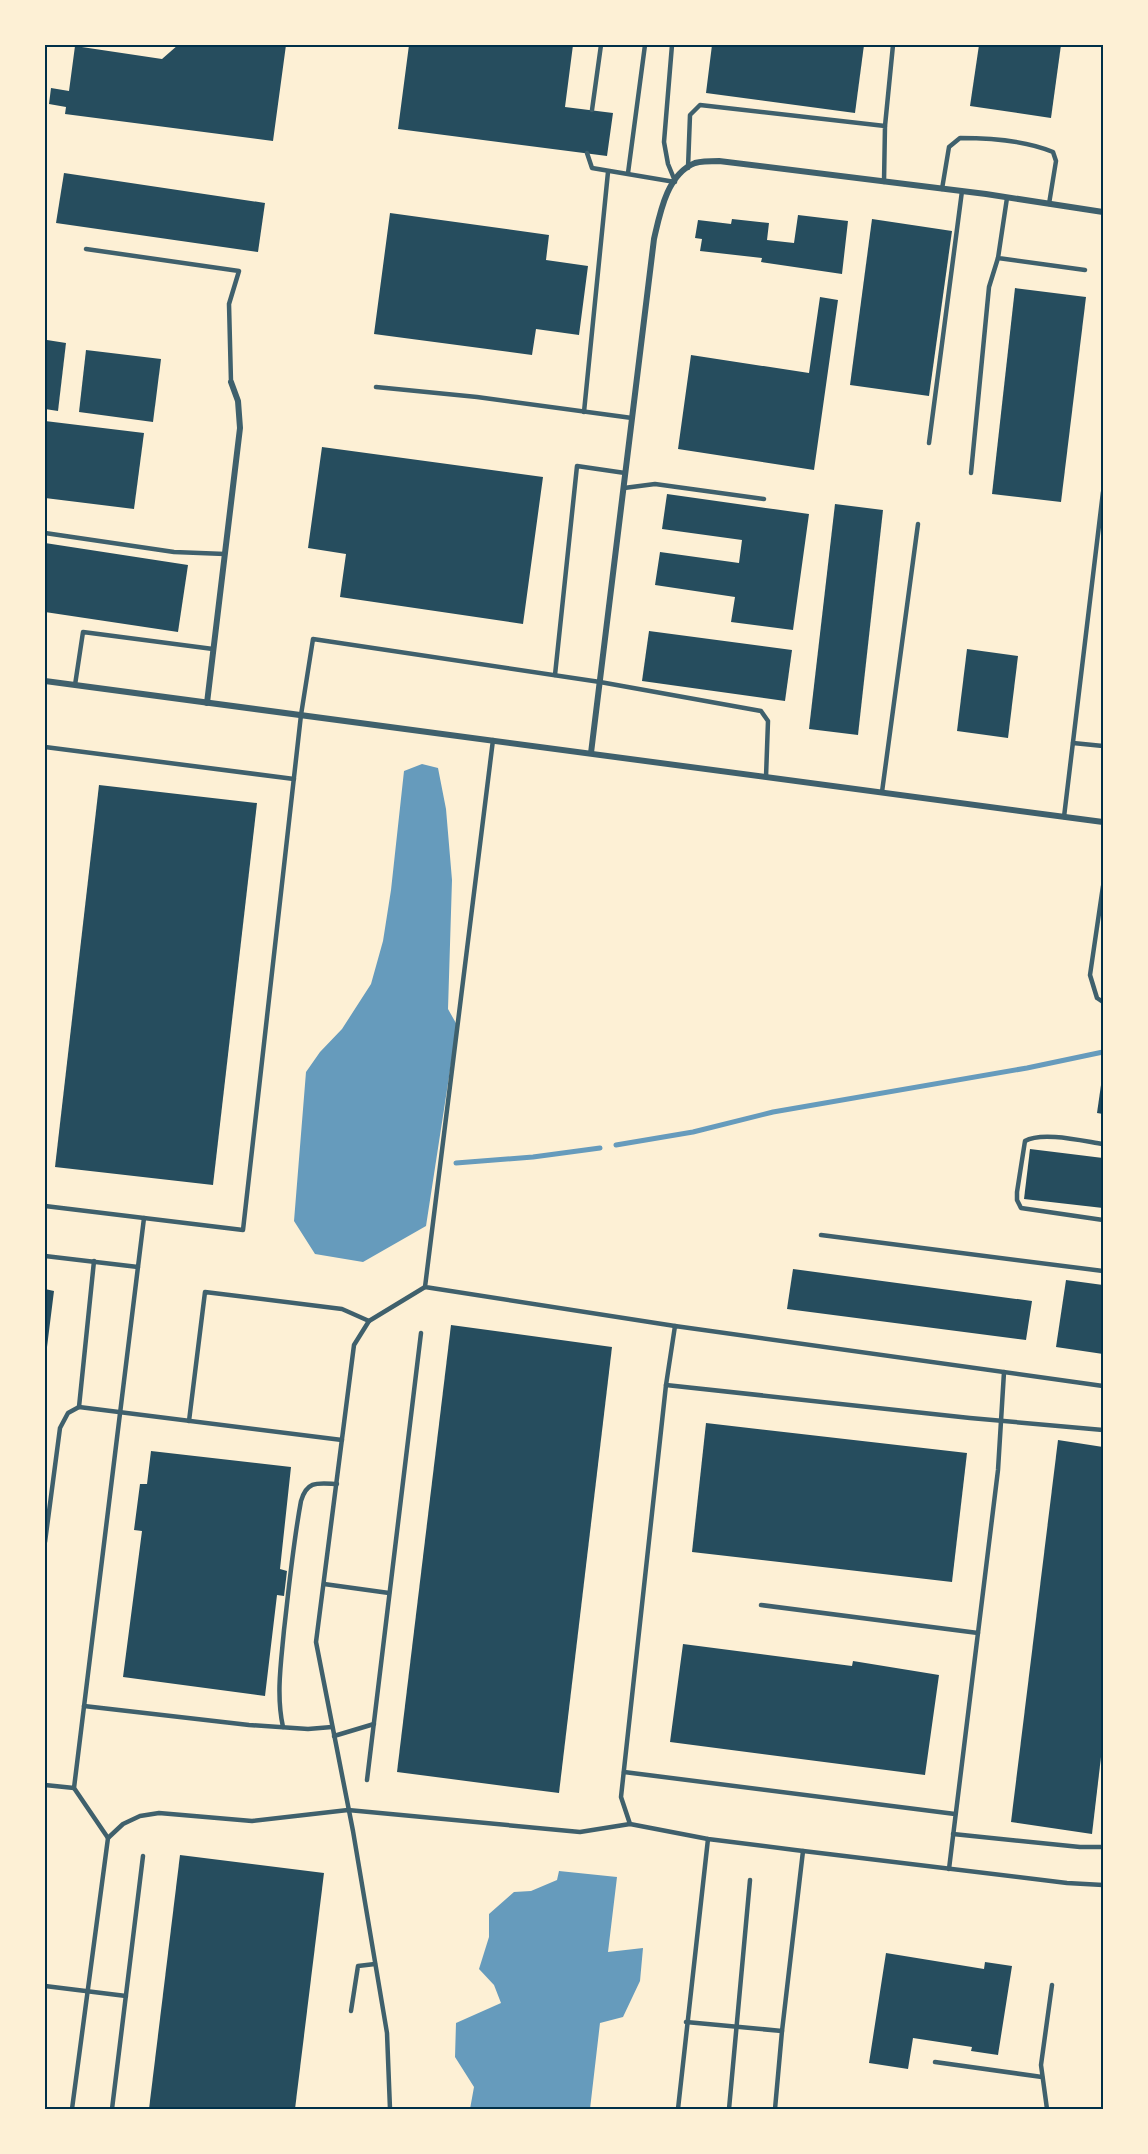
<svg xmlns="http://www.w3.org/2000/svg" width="1148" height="2154" font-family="'Crimson Pro',serif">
	<rect width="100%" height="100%" fill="#fdf0d5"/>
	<g fill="#669bbc">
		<path d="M 422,764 L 438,768 L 446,809 L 452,880 L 448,1009 L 457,1025 L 426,1226 L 363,1262 L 315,1254 L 294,1221 L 306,1072 L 320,1052 L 342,1029 L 371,984 L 383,941 L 391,890 L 404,771 Z"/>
		<path d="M 559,1871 L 617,1877 L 608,1952 L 643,1948 L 640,1981 L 623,2017 L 600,2023 L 590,2109 L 470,2109 L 474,2087 L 455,2057 L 456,2023 L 501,2003 L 494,1985 L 479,1969 L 489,1937 L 489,1914 L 514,1892 L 531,1891 L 557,1880 Z"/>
	</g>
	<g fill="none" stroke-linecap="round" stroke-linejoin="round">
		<g stroke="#669bbc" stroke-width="5">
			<path d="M 616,1145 L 693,1132 L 773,1112 L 1027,1068 L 1103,1052"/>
			<path d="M 456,1163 L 533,1157 L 600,1148"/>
		</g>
	</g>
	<g fill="#264d5e">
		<path d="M 178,45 L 286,45 L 273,141 L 65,114 L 66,107 L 49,104 L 51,88 L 69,91 L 75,46 L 162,59 Z"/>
		<path d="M 409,45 L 573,45 L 565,107 L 613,113 L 607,156 L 398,129 Z"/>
		<path d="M 712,45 L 864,45 L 855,113 L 706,93 Z"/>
		<path d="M 979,45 L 1061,45 L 1051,118 L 970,106 Z"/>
		<path d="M 64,173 L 265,203 L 258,252 L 56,223 Z"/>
		<path d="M 390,213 L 549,235 L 546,260 L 588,266 L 579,335 L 536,329 L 532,355 L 374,334 Z"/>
		<path d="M 798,215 L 848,221 L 842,274 L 761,262 L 762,258 L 700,251 L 702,239 L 695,238 L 698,220 L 731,224 L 732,219 L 769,223 L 767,240 L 794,243 Z"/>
		<path d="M 872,219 L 952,231 L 929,396 L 850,385 Z"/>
		<path d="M 1015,288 L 1086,297 L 1061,502 L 992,494 Z"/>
		<path d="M 820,297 L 838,300 L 814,470 L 678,449 L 691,355 L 809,373 Z"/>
		<path d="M 47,340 L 66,343 L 58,411 L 45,409 Z"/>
		<path d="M 86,350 L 161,359 L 153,422 L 79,412 Z"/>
		<path d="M 45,421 L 144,433 L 134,509 L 45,498 Z"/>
		<path d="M 322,447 L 543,477 L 523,624 L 340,597 L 346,554 L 308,548 Z"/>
		<path d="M 667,494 L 809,514 L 793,630 L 731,622 L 735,597 L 655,585 L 660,552 L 739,563 L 742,540 L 662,529 Z"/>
		<path d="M 835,504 L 883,510 L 858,735 L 809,729 Z"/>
		<path d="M 45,543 L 188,565 L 178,632 L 45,612 Z"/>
		<path d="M 649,631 L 792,650 L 785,701 L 642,681 Z"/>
		<path d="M 967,649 L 1018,656 L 1008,738 L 957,731 Z"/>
		<path d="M 99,785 L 257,803 L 213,1185 L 55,1167 Z"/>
		<path d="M 1102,1078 L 1103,1078 L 1103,1114 L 1097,1113 Z"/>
		<path d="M 1030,1149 L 1103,1158 L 1103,1208 L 1024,1199 Z"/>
		<path d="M 793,1269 L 1032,1301 L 1026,1340 L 787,1309 Z"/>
		<path d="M 1066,1280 L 1103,1285 L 1103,1354 L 1056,1347 Z"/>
		<path d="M 45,1289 L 54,1291 L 46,1355 L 45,1355 Z"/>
		<path d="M 451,1325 L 612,1347 L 559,1793 L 397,1772 Z"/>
		<path d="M 706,1423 L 967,1453 L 952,1582 L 692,1552 Z"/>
		<path d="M 1058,1440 L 1103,1447 L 1103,1740 L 1092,1834 L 1011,1822 Z"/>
		<path d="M 151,1451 L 291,1467 L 280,1569 L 287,1571 L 284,1596 L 277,1595 L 265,1696 L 123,1677 L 142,1531 L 134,1530 L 140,1484 L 147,1484 Z"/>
		<path d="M 683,1644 L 852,1666 L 853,1661 L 939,1675 L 925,1775 L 670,1742 Z"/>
		<path d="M 180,1855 L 324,1873 L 295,2109 L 149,2109 Z"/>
		<path d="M 886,1953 L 984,1969 L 985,1962 L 1012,1966 L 998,2055 L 971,2051 L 972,2047 L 913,2038 L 908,2069 L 869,2063 Z"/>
	</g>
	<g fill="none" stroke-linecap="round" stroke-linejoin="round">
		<g stroke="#3f606c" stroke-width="4.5">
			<path d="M 672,45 L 664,142 L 668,164 L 675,181"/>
			<path d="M 592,110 L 601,45"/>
			<path d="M 885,126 L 893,45"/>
			<path d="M 587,153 L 592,168 L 675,182"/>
			<path d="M 688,168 L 690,115 L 700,105 L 885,126 L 884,182"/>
			<path d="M 628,173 L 645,45"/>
			<path d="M 942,189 L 949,147 L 960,138 C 990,138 1025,140 1053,152 L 1056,161 L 1049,204"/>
			<path d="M 1007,198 L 998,258 L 1085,270"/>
			<path d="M 86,249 L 239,271 L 229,304 L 231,382"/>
			<path d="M 376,387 L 477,397 L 632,418"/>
			<path d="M 584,412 L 608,172"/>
			<path d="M 929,443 L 962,191"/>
			<path d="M 971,473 L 989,287 L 998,258"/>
			<path d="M 624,488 L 655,484 L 764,499"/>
			<path d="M 45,533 L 174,552 L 225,554"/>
			<path d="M 555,675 L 577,466 L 625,473"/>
			<path d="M 75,685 L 83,632 L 213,649"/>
			<path d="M 493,740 L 425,1287 L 675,1326"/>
			<path d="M 1073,743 L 1103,746"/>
			<path d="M 45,747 L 294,779"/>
			<path d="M 882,792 L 918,524"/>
			<path d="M 1064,817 L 1103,492"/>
			<path d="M 1103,886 L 1090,975 L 1097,998 L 1103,1002"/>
			<path d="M 1103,1144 C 1083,1141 1042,1131 1025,1141 L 1017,1192 L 1017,1200 L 1021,1208 L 1103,1220"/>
			<path d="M 45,1206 L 243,1230 L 301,715 L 313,639 L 600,682 L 761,711 L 768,721 L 766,777"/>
			<path d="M 821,1235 L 1103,1271"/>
			<path d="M 45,1256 L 138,1267"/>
			<path d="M 666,1385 L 970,1418 L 1103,1430"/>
			<path d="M 1103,1386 L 675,1326 L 666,1385 L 621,1797 L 630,1824 L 708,1839 L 795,1850 L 1067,1883 L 1103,1885"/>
			<path d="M 79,1407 L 94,1261"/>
			<path d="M 189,1421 L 205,1292 L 342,1309 L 369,1321"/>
			<path d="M 45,1542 L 60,1428 L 68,1413 L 79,1407 L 342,1440"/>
			<path d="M 324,1584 L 389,1593"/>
			<path d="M 761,1605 L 978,1633"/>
			<path d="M 84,1706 L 249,1725 L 308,1729 L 332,1727"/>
			<path d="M 283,1727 C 276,1695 281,1663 284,1630 C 289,1587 293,1544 301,1501 C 307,1480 318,1483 337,1484"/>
			<path d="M 334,1736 L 374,1724"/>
			<path d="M 624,1772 L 955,1814"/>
			<path d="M 367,1780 L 421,1333"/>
			<path d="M 45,1785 L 74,1788"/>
			<path d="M 953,1834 L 1080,1847 L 1103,1847"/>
			<path d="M 108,1838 L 74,1788 L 144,1218"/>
			<path d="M 949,1869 L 998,1470 L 1004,1372"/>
			<path d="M 45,1986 L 126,1996"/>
			<path d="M 351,2011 L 358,1966 L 375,1964"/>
			<path d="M 686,2022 L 782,2031"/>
			<path d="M 935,2062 L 1042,2077"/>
			<path d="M 72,2109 L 108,1838 L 123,1824 L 140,1816 L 159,1813 L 252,1821 L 348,1810 L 580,1832 L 630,1824"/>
			<path d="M 112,2109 L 143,1856"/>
			<path d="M 390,2109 L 387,2033 L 353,1831 L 316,1642 L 354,1345 L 369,1321 L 425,1287"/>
			<path d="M 678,2109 L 708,1839"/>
			<path d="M 729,2109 L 750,1880"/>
			<path d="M 775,2109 L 782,2031 L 803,1851"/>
			<path d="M 1047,2109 L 1041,2065 L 1052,1985"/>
		</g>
		<g stroke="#3f606c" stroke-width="6">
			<path d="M 45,681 L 1103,822"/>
			<path d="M 207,703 L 240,428 L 238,401 L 231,382"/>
			<path d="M 591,753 L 654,239 C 660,213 667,174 695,163 C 702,161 712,161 719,161 L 986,194 L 1103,212"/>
		</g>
	</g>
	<rect width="1148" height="2154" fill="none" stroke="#fdf0d5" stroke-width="93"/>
	<rect x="46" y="46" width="1056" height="2062" fill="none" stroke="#003049" stroke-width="2"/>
</svg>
